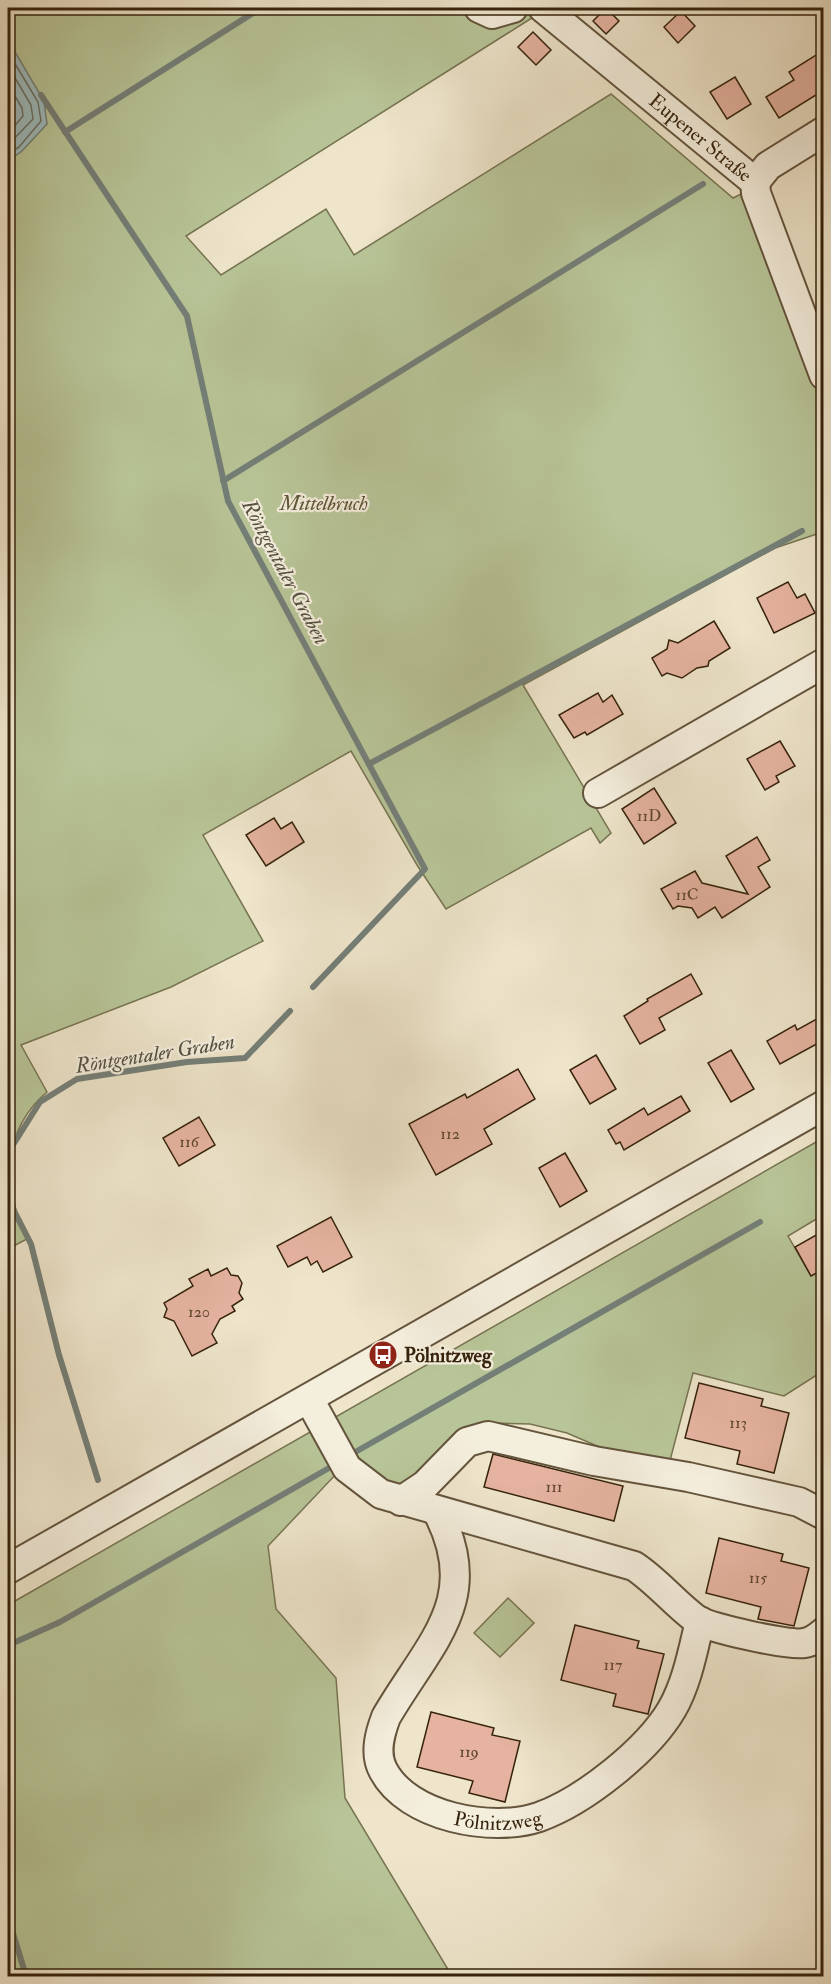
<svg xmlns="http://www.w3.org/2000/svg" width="831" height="1984" font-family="'IM FELL Double Pica',serif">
	<rect width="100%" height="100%" fill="#eee5cb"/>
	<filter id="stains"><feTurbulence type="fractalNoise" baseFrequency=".00333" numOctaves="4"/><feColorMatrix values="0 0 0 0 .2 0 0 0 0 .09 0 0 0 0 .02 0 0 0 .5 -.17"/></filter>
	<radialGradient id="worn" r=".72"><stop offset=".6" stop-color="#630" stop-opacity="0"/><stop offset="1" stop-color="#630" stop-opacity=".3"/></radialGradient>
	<g fill="#b8c598" stroke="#777452" stroke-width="1.5">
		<path d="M 8,8 L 527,8 L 535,16 L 186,236 L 221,275 L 326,209 L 354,255 L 611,94 L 733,198 L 743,193 L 823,387 L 823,532 L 775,548 L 523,685 L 611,833 L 600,843 L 591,828 L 446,909 L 417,865 L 351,751 L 203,835 L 263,941 L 171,987 L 21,1045 L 47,1092 C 1,1131 3,1188 27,1239 L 8,1249 Z"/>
		<path d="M 823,1138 L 823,1215 L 788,1236 L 811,1276 L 823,1269 L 823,1371 L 784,1396 L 693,1373 L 668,1468 L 625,1458 L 567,1433 L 530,1424 L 493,1423 L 417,1483 L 392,1485 L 356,1459 L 332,1419 Z"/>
		<path d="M 317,1428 L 340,1470 L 268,1546 L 276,1609 L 336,1678 L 345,1798 L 452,1976 L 8,1976 L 8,1605 Z"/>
		<path d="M 508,1598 L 534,1623 L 500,1657 L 474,1633 Z"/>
	</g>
	<path fill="#9dbdc0" stroke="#747f78" stroke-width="1.5" d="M 8,40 L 44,101 L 47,124 L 22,151 L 8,161 Z"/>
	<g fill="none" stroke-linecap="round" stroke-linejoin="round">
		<g stroke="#6a7066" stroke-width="1.5">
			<path d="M 8,52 L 38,102 L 41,121 L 19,147 L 8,154"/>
			<path d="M 8,66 L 31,105 L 33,119 L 8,145"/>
			<path d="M 8,84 L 22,108 L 23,116 L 8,134"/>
		</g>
		<g stroke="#747f78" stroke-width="6">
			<path d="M 41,95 L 187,316 L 228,501 L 425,869 L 313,987"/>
			<path d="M 65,132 L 261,8"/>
			<path d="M 223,481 L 703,184"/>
			<path d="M 369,764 L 802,531"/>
			<path d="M 8,1196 L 11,1148 L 40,1102 L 77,1079 L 187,1062 L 245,1058 L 290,1011"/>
			<path d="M 8,1199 L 31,1244 L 59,1355 L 98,1480"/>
			<path d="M 350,1455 L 760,1222"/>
			<path d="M 11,1644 L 60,1622 L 336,1464"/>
			<path d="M 8,1917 L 26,1976"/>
		</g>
	</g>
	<g fill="#e5b3a0" stroke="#36230c" stroke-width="1.5">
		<path d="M 606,8 L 619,21 L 606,34 L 593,21 Z"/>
		<path d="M 681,11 L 695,26 L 678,43 L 664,27 Z"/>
		<path d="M 533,32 L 551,50 L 536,65 L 518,47 Z"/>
		<path d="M 824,50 L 824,90 L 779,118 L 766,97 L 794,80 L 789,72 Z"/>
		<path d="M 735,77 L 751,104 L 727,119 L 710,92 Z"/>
		<path d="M 788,582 L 797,598 L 805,594 L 815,613 L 774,633 L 757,598 Z"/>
		<path d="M 714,621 L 730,648 L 709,661 L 708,666 L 697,668 L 682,678 L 667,673 L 662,676 L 652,658 L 667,649 L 669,640 L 678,643 Z"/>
		<path d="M 598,693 L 603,702 L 612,695 L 623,714 L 587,735 L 585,732 L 574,738 L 559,715 Z"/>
		<path d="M 780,741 L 795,766 L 776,776 L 779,782 L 765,790 L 747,759 Z"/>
		<path d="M 654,788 L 676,823 L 644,844 L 622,809 Z"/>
		<path d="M 274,818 L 281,829 L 292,822 L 304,842 L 266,866 L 246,835 Z"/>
		<path d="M 757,837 L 770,860 L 758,867 L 770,887 L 722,918 L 715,907 L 698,918 L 692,908 L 678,906 L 673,909 L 661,889 L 695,871 L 702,883 L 748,894 L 726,856 Z"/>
		<path d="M 691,974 L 702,994 L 659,1018 L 665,1030 L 640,1044 L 624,1016 L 648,1001 L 647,999 Z"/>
		<path d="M 824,1015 L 824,1040 L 780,1064 L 767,1041 L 795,1025 L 797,1030 Z"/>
		<path d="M 731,1050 L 754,1089 L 731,1102 L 708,1063 Z"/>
		<path d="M 596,1055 L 616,1089 L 590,1104 L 570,1070 Z"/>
		<path d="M 518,1069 L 535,1099 L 484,1129 L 492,1144 L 436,1175 L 409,1124 L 465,1094 L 467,1098 Z"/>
		<path d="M 681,1096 L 690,1111 L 624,1150 L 620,1142 L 616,1144 L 608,1130 L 644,1108 L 648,1115 Z"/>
		<path d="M 199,1117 L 215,1145 L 179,1166 L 163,1138 Z"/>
		<path d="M 565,1153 L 587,1191 L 560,1207 L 539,1168 Z"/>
		<path d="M 331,1217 L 352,1257 L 323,1272 L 317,1261 L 311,1265 L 307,1257 L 288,1267 L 277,1246 Z"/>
		<path d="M 818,1234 L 824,1245 L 824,1269 L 811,1276 L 795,1247 Z"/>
		<path d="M 227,1268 L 231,1275 L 238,1276 L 242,1283 L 239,1293 L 243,1299 L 232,1306 L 235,1311 L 220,1319 L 212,1334 L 217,1343 L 192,1356 L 174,1321 L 164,1317 L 167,1309 L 164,1303 L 193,1286 L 189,1279 L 208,1269 L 211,1276 Z"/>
		<path d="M 699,1383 L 763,1399 L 761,1406 L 789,1413 L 774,1473 L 737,1464 L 740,1451 L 685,1438 Z"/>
		<path d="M 493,1454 L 623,1486 L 614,1521 L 484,1487 Z"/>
		<path d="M 719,1538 L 783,1554 L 781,1561 L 809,1568 L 794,1626 L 758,1619 L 761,1607 L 706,1593 Z"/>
		<path d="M 575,1625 L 639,1641 L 637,1648 L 664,1654 L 648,1714 L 613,1706 L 616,1694 L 561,1680 Z"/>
		<path d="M 431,1712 L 494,1728 L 492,1735 L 520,1741 L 505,1802 L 469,1793 L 473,1781 L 417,1767 Z"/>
	</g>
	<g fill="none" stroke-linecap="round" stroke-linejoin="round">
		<g stroke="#64543c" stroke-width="32">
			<g id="minor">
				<path d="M 479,8 L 492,14 L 513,8"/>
				<path id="s1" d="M 543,8 L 755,182 L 756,193 L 824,375"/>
				<path d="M 755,182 L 768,166 L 824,131"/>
				<path d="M 598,793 L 824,663"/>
				<path d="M 309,1399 L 347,1468 L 381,1494 L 634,1566 C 657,1581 674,1603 697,1620 C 710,1628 789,1646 804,1643 C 812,1642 818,1637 824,1632"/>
				<path d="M 401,1501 L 425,1485 L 467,1442 L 488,1436 L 594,1461 L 688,1477 L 799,1502 L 824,1515"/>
				<path id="s2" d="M 437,1511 C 484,1599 429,1643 386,1717 C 380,1733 374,1753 383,1770 C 407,1817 492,1833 539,1817 C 584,1801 648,1750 672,1709 C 687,1683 693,1650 700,1621"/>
				<path d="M 8,1569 L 824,1105"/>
			</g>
		</g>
		<use href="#minor" stroke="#f4eedd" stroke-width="28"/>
	</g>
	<defs>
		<g id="bus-disc" transform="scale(1.5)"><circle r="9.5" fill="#8f2418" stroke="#f4eedd"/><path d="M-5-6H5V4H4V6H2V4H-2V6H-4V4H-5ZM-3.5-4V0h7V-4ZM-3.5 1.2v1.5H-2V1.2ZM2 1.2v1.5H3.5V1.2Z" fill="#fff"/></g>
	</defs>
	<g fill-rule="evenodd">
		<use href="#bus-disc" x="383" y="1355"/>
	</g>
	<g text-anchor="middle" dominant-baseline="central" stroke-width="4.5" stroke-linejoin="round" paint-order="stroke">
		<g font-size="16" fill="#624731">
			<text x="649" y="816">11D</text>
			<text x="687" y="895">11C</text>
			<text x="450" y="1134">112</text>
			<text x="189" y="1142">116</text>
			<text x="199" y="1312">120</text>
			<text x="738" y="1423">113</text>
			<text x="554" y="1487">111</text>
			<text x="758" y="1578">115</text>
			<text x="613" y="1665">117</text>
			<text x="469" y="1752">119</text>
		</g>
		<g font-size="20" fill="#36230c" stroke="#f4eedd">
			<text stroke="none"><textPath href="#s1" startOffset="204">Eupener Straße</textPath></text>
			<text stroke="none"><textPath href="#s2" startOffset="414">Pölnitzweg</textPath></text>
		</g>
		<g font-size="20" font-style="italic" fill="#5d5436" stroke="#f4eedd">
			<text x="324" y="503">Mittelbruch</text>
		</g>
		<g font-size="20" font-weight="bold" fill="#36230c" stroke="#f4eedd" text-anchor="start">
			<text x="404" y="1355">Pölnitzweg</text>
		</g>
		<g font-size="21" font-style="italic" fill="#555142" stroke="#f4eedd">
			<text transform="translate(285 572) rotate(62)">Röntgentaler Graben</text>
			<text transform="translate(155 1054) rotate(-9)">Röntgentaler Graben</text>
		</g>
	</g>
	<rect width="831" height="1984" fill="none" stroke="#eee5cb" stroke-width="30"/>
	<rect x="9" y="9" width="813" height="1966" fill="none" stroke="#36230c" stroke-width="3"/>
	<rect x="15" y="15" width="801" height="1954" fill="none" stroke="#36230c" stroke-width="1.5"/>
	<rect width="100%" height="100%" filter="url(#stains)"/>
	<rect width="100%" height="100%" fill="url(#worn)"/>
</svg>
